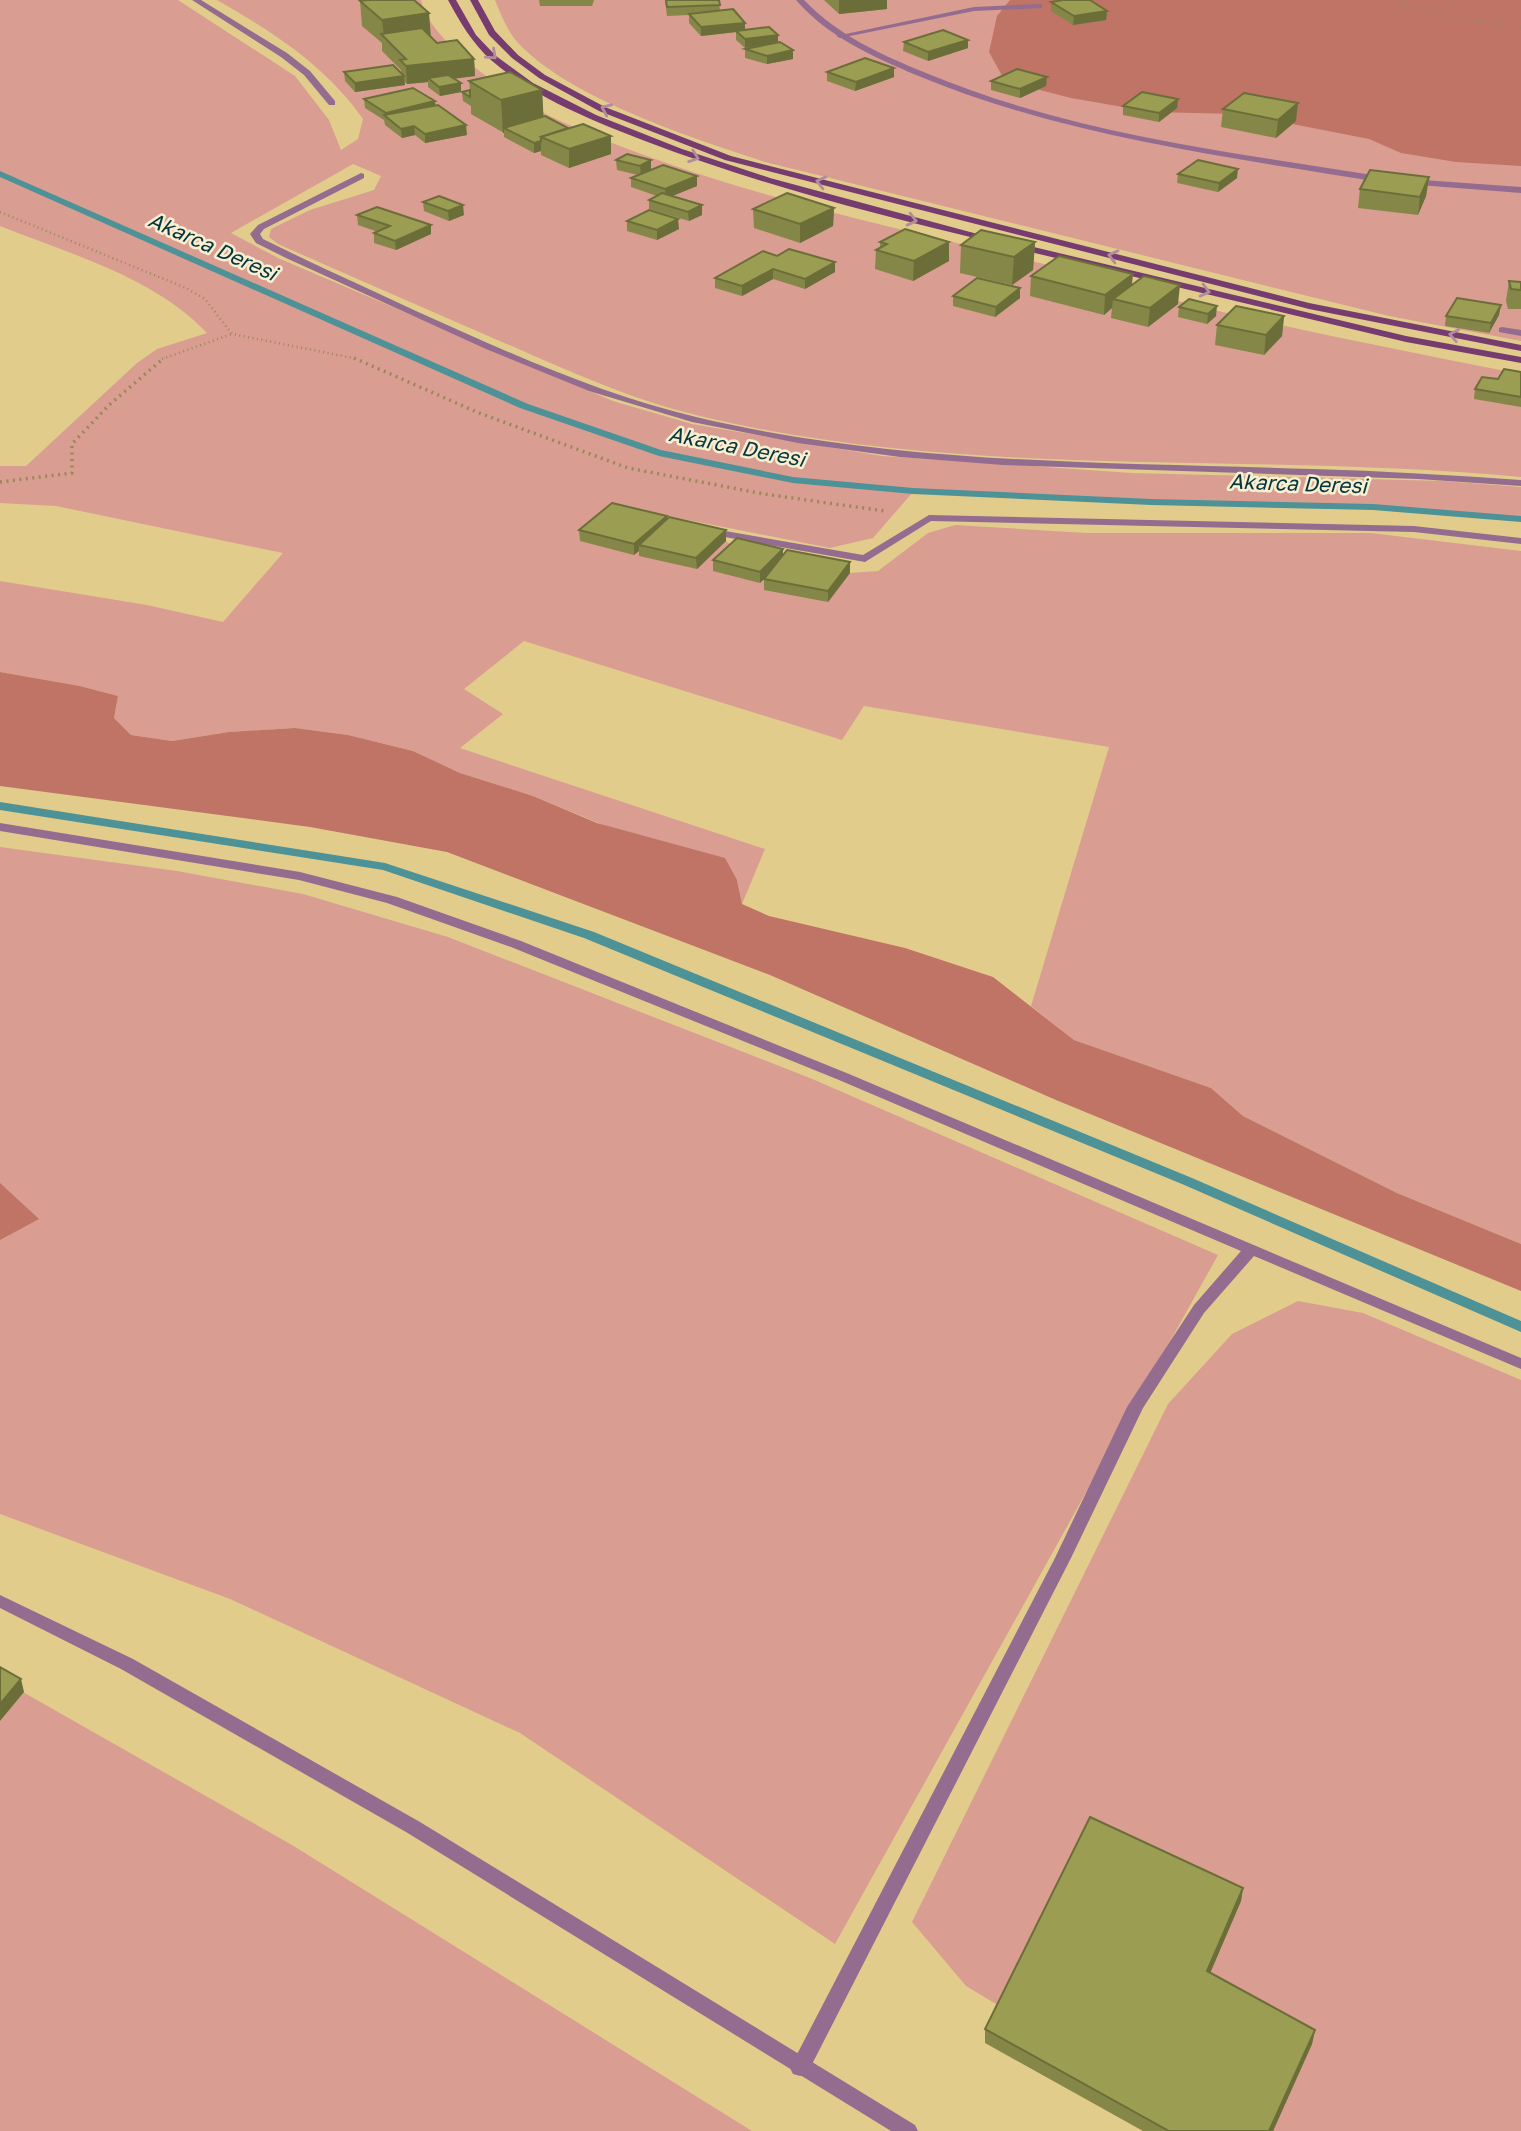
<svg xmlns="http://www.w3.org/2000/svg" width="1521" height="2131" font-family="'Golos Text',sans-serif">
	<rect width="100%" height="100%" fill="#e2cc8c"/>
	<g fill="#da9d92">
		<path d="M 0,0 L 178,0 L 295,76 L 329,120 L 341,150 L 358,139 L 363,119 C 326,66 273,32 217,0 L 421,0 C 431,47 525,106 567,124 C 718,191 881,224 1040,263 C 1094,277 1147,293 1201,307 C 1307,332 1414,353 1521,374 L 1521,477 C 1247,451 970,481 700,416 C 631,400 567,370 502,342 C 427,309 352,277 278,244 L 269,237 L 271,229 L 310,210 L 374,190 L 381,176 L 353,164 L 231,233 L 278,258 L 613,401 L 692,424 L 882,456 L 1132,473 L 1443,481 L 1521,487 L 1521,519 C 1319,503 1116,501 913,492 L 873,538 L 830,548 L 622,507 L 669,528 L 726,541 L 737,549 L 850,573 L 878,571 L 928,533 L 955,525 L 1086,533 L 1371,533 L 1521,551 L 1521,1244 L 1397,1193 L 1243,1116 L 1211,1088 L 1074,1040 L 1031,1006 L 1109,747 L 864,706 L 842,740 L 524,641 L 464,689 L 503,714 L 460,748 L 765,849 L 742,904 L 737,880 L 533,796 L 460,773 L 413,751 L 348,735 L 295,728 L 229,732 L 172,741 L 131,735 L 114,718 L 118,696 L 80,686 L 0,672 L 0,581 L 147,605 L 223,622 L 283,553 L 56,506 L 0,503 L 0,466 L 26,466 L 137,363 L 157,349 L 207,333 C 154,277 70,254 0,226 Z"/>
		<path d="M 495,0 L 1521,0 L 1521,341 L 1389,316 L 765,162 C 693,138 576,101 521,46 C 509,35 501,15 495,0 Z"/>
		<path d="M 0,847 L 177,871 L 303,894 L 448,937 L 810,1078 L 1218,1255 L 835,1944 L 520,1733 L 230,1599 L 0,1514 Z"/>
		<path d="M 1298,1301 L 1363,1313 L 1521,1380 L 1521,2131 L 1272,2131 L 1001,2007 L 966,1986 L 912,1922 L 1168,1404 L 1232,1334 Z"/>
		<path d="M 0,1679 L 292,1845 L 752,2131 L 0,2131 Z"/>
	</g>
	<g fill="#bf7466">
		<path d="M 1010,0 L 1521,0 L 1521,166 L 1456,162 L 1401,153 L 1369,139 L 1277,121 L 1236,114 L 1152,112 L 1071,98 L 1005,81 L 989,52 L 997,16 Z"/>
		<path d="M 0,672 L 80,686 L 118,696 L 114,718 L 131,735 L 172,741 L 229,732 L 295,728 L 348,735 L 413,751 L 460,773 L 533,796 L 597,823 L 725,858 L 737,880 L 742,904 L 769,916 L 905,948 L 993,977 L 1074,1040 L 1211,1088 L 1243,1116 L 1397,1193 L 1521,1244 L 1521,1291 L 1056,1100 L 770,975 L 447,852 L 310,827 L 0,786 Z"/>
		<path d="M 0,1183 L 39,1219 L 0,1240 Z"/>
	</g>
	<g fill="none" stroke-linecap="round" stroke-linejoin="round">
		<g fill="#4c9297" fill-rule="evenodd">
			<path d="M 0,171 L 528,404 L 661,450 L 793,477 L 913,488 L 1151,499 L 1373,504 L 1521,516 L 1521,522 L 1373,510 L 1151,505 L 913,494 L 793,483 L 659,456 L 520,408 L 0,177 Z"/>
			<path d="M 0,802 L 385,863 L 594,932 L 1192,1178 L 1521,1321 L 1521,1332 L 1182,1184 L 584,938 L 383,870 L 0,810 Z"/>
		</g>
		<g stroke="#9a8958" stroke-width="2.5" stroke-dasharray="1 3.5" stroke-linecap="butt">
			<path d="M 1393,0 L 1454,18 L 1521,27"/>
			<path d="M 0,212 L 186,288 L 205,299 L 232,334 L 358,359"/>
			<path d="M 162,359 L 232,334"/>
		</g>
		<g stroke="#9a8958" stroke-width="3.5" stroke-dasharray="2 4.5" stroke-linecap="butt">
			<path d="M 354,358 L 479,413 L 628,468 L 764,494 L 885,511"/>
			<path d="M 0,482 L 72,473 L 72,444 L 109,405 L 164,358"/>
		</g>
		<g fill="#946c8f" fill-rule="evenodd">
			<path d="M 192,0 L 201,0 L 287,53 L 310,71 L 335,101 L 335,105 L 329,105 L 304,75 L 281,57 Z"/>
			<path d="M 1039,4 L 1042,4 L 1042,8 L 974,11 L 840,38 L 836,36 L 974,7 Z"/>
			<path d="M 361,173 L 364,174 L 364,178 L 264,229 L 260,234 L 263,239 C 313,264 365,287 416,311 C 507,352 599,394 696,417 C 898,465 1107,462 1313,469 C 1382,471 1452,475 1521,480 L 1521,486 L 1418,479 L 1003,465 L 900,457 L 798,443 L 692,422 L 589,391 L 486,349 L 286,258 L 256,243 L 250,234 L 258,225 Z"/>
			<path d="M 1502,327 L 1521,330 L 1521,336 L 1499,332 L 1499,328 Z"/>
			<path d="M 929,515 L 1414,526 L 1521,538 L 1521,544 L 1414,532 L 931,521 L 865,562 L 708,534 L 703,531 L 708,528 L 863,555 Z"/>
			<path d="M 0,823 L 300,872 L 397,897 L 521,941 L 849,1074 L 1521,1358 L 1521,1369 L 1254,1256 L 1204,1313 L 1143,1408 L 1071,1558 L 807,2074 L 800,2076 L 793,2074 L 790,2068 L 793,2062 L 1055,1558 L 1127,1407 L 1194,1305 L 1241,1251 L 839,1080 L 511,947 L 387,903 L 299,880 L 0,831 Z"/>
		</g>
		<g fill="#946c8f" fill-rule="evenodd">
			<path d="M 796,0 L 804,0 C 839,36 880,54 926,73 C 1072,134 1230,152 1385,177 L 1389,180 L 1385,183 C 1224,156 1068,138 916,75 C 872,56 828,37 796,0 Z"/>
			<path d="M 1409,179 L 1521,187 L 1521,193 L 1406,184 L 1406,180 Z"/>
			<path d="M 0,1595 L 133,1659 L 420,1822 L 915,2125 L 918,2131 L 891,2131 L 406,1832 L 121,1669 L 0,1608 Z"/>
		</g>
		<g fill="#763c70" fill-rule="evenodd">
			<path d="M 448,0 L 456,0 L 476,35 L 496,56 L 533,83 L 596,115 L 682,149 L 770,178 L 996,239 L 991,242 C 874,214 758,184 645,141 C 591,120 535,98 491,60 C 472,43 460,22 448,0 Z"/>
			<path d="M 470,0 L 478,0 L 495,31 L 518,55 L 545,75 L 605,107 L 731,156 L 1309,303 L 1521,345 L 1521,351 L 1309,309 L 725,160 L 599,111 L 539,78 L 512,58 L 489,35 Z"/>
			<path d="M 1017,243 L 1406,336 L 1521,357 L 1521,363 L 1406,342 L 1014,248 L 1014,244 Z"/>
		</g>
	</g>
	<g fill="#848747">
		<path d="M 539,0 L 594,0 L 592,6 L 540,6 Z"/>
		<path d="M 665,0 L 719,0 L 720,11 L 745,23 L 745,30 L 778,42 L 793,50 L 793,59 L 767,64 L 745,58 L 745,49 L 761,46 L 745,48 L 736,40 L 736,32 L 701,36 L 689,23 L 689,15 L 667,16 Z"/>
		<path d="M 824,0 L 887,0 L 887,9 L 839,14 Z"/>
		<path d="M 360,1 L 416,2 L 431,37 L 437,43 L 474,59 L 475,76 L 454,79 L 461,92 L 440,96 L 428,87 L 428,82 L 407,84 L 404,81 L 405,85 L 355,92 L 345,81 L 344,72 L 401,73 L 401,70 L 382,51 L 382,43 L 362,26 Z"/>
		<path d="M 1051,2 L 1107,11 L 1106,20 L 1073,25 L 1051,11 Z"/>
		<path d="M 904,42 L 968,48 L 928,61 L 903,51 Z"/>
		<path d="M 827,72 L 894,77 L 855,91 L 827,81 Z"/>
		<path d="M 469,81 L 542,90 L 543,117 L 611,154 L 569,168 L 541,155 L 541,151 L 534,153 L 504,137 L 504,133 L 471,114 L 471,106 L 463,101 L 462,92 L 470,90 Z"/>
		<path d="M 991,81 L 1046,86 L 1020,98 L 991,90 Z"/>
		<path d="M 364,99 L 435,101 L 435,105 L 467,135 L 425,143 L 415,135 L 402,138 L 385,125 L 384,120 L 365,108 Z"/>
		<path d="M 1178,99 L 1177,108 L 1159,122 L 1123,115 L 1123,106 Z"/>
		<path d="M 1223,109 L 1296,121 L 1276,138 L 1221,127 Z"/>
		<path d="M 616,160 L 651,160 L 651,169 L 697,186 L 672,196 L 702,215 L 689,221 L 649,209 L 649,200 L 657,196 L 631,187 L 631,178 L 638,175 L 617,170 Z"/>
		<path d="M 1178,174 L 1237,178 L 1218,192 L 1177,183 Z"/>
		<path d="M 1429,177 L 1426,196 L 1418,215 L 1358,208 L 1360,189 Z"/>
		<path d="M 423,202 L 464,215 L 449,221 L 424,211 Z"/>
		<path d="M 834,208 L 833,226 L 800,243 L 754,228 L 753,209 Z"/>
		<path d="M 357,215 L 431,225 L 431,234 L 396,250 L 374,243 L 374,233 L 378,232 L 358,225 Z"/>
		<path d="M 627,221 L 679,229 L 657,240 L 627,231 Z"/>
		<path d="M 880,242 L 949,242 L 949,261 L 913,281 L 875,269 L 876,250 L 880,248 Z"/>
		<path d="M 1035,242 L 1033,270 L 1012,285 L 960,273 L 961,245 Z"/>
		<path d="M 777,256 L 835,262 L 835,272 L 805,289 L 773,279 L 742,296 L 715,288 L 715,278 Z"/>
		<path d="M 1031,276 L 1132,284 L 1178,304 L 1148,327 L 1111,318 L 1112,308 L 1104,315 L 1030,296 Z"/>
		<path d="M 1509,281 L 1521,282 L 1521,309 L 1508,309 L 1506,301 Z"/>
		<path d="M 953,296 L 1020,298 L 995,317 L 953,306 Z"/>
		<path d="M 1179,307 L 1216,316 L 1207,324 L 1178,317 Z"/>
		<path d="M 1499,315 L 1489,333 L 1445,326 L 1446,316 Z"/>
		<path d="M 1284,316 L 1282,336 L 1264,355 L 1215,345 L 1217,325 Z"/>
		<path d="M 1521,372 L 1521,407 L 1474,399 L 1475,389 Z"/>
		<path d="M 667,520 L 726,530 L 726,541 L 697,569 L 639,556 L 639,551 L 634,555 L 580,541 L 579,530 Z"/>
		<path d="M 783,555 L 850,573 L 828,602 L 764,590 L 764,579 L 767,575 L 760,583 L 713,571 L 713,560 Z"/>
		<path d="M 1243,1888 L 1241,1901 L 1210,1973 L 1315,2030 L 1312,2044 L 1273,2131 L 1143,2131 L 985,2043 L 985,2029 Z"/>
	</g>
	<g fill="#6c6e39">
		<path d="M 839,0 L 887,0 L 887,9 L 839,14 Z"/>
		<path d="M 1107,11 L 1106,20 L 1073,25 L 1074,16 Z"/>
		<path d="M 429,13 L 431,38 L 384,36 L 382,20 Z"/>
		<path d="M 745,23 L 745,31 L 701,36 L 701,27 Z"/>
		<path d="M 778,35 L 778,43 L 745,48 L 745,39 Z"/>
		<path d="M 968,40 L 968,48 L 928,61 L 928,52 Z"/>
		<path d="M 793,50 L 793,59 L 767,64 L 767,56 Z"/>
		<path d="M 474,59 L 475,76 L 431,81 L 428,78 L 428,82 L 407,84 L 406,66 Z"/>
		<path d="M 894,68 L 894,77 L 855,91 L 856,82 Z"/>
		<path d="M 404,76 L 405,85 L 355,92 L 355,83 Z"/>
		<path d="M 1047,77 L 1046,86 L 1020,98 L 1020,89 Z"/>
		<path d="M 461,83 L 461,92 L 440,96 L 439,87 Z"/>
		<path d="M 542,90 L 544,124 L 504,128 L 504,133 L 503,133 L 501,100 Z"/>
		<path d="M 1178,99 L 1177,108 L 1159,122 L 1159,113 Z"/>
		<path d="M 435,101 L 436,110 L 387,117 L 386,113 Z"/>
		<path d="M 1298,103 L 1296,121 L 1276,138 L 1278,120 Z"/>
		<path d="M 466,125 L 467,135 L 425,143 L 425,134 Z"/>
		<path d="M 414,126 L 415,135 L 402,138 L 401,129 Z"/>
		<path d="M 611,136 L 611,154 L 569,168 L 569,149 Z"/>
		<path d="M 541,141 L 541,151 L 534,153 L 534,143 Z"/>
		<path d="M 651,160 L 651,169 L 641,175 L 640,166 Z"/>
		<path d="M 1238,169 L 1237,178 L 1218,192 L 1219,183 Z"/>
		<path d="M 697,176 L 697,186 L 665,199 L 665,189 Z"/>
		<path d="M 1429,177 L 1426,196 L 1418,215 L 1420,197 Z"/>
		<path d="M 463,205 L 464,215 L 449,221 L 448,211 Z"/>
		<path d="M 702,205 L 702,215 L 689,221 L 688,212 Z"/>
		<path d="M 834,208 L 833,226 L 800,243 L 800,224 Z"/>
		<path d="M 678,219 L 679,229 L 657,240 L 657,230 Z"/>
		<path d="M 431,225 L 431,234 L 396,250 L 395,241 Z"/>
		<path d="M 949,242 L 949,261 L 913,281 L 914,261 Z"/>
		<path d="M 1035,242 L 1033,270 L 1012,285 L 1014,257 Z"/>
		<path d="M 835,262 L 835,272 L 805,289 L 805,279 Z"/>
		<path d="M 773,269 L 773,279 L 742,296 L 742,286 Z"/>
		<path d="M 1133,274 L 1131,294 L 1113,299 L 1112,308 L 1104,315 L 1105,295 Z"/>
		<path d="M 1180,285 L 1178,304 L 1148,327 L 1150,308 Z"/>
		<path d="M 1020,288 L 1020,298 L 995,317 L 996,307 Z"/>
		<path d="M 1501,305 L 1499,315 L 1489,333 L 1491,323 Z"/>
		<path d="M 1217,306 L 1216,316 L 1207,324 L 1208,314 Z"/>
		<path d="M 1284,316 L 1282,336 L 1264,355 L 1266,335 Z"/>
		<path d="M 667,516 L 667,527 L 639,545 L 639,551 L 634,555 L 634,544 Z"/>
		<path d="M 726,530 L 726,541 L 697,569 L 696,558 Z"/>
		<path d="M 783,549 L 783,560 L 760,583 L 760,572 Z"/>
		<path d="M 850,562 L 850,573 L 828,602 L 828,591 Z"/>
		<path d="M 21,1679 L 24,1692 L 0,1721 L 0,1704 Z"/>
		<path d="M 1243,1888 L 1241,1901 L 1205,1985 L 1207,1971 Z"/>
		<path d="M 1315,2030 L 1312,2044 L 1273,2131 L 1269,2131 Z"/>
	</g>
	<g fill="#9a9d52" stroke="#6c6e39" stroke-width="2">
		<path d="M 367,0 L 414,0 L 429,13 L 382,20 L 360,1 Z"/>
		<path d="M 666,0 L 719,0 L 720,5 L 667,7 Z"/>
		<path d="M 1063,0 L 1090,0 L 1107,11 L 1074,16 L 1051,2 Z"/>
		<path d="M 733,9 L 745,23 L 701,27 L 689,14 Z"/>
		<path d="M 769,27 L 778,35 L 745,39 L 736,31 Z"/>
		<path d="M 422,28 L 437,43 L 457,40 L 474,59 L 406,66 L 400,60 L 406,59 L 381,34 Z"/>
		<path d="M 943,30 L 968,40 L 928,52 L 904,42 Z"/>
		<path d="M 780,42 L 793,50 L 767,56 L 745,49 Z"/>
		<path d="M 865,58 L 894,68 L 856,82 L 827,72 Z"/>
		<path d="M 393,65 L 404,76 L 355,83 L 344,72 Z"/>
		<path d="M 1017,69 L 1047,77 L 1020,89 L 991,81 Z"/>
		<path d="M 510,72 L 542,90 L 501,100 L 469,81 Z"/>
		<path d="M 448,75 L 461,83 L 439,87 L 428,78 Z"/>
		<path d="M 413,88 L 435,101 L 386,113 L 364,99 Z"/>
		<path d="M 470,90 L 470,97 L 462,92 Z"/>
		<path d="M 1142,92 L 1178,99 L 1159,113 L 1123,106 Z"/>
		<path d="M 1244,93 L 1298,103 L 1278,120 L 1223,109 Z"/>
		<path d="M 438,105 L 466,125 L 425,134 L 414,126 L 401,129 L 384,115 Z"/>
		<path d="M 545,116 L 568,128 L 541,137 L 541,141 L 534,143 L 504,128 Z"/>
		<path d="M 583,124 L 611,136 L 569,149 L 541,137 Z"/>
		<path d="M 627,154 L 651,160 L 640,166 L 616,160 Z"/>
		<path d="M 1198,160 L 1238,169 L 1219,183 L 1178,174 Z"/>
		<path d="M 663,165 L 697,176 L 665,189 L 631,178 Z"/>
		<path d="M 1370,170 L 1429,177 L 1420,197 L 1360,189 Z"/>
		<path d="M 662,193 L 702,205 L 688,212 L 649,200 Z"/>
		<path d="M 787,193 L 834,208 L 800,224 L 753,209 Z"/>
		<path d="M 439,196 L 463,205 L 448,211 L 423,202 Z"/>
		<path d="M 377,207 L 431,225 L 395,241 L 374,233 L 390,226 L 357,215 Z"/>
		<path d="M 649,210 L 678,219 L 657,230 L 627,221 Z"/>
		<path d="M 905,229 L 949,242 L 914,261 L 876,250 L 887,244 L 880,242 Z"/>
		<path d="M 981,230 L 1035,242 L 1014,257 L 961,245 Z"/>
		<path d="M 789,249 L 835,262 L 805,279 L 773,269 L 742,286 L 715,278 L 763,251 L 777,256 Z"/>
		<path d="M 1059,256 L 1133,274 L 1105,295 L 1031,276 Z"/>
		<path d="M 1144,276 L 1180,285 L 1150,308 L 1113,299 Z"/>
		<path d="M 977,278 L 1020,288 L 996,307 L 953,296 Z"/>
		<path d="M 1509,281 L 1521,282 L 1521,290 L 1511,289 Z"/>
		<path d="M 1457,298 L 1501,305 L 1491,323 L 1446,316 Z"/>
		<path d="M 1189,299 L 1217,306 L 1208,314 L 1179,307 Z"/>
		<path d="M 1236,306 L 1284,316 L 1266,335 L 1217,325 Z"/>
		<path d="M 1504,369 L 1521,372 L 1521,397 L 1475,389 L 1482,377 L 1498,379 Z"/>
		<path d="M 612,503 L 667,516 L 634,544 L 579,530 Z"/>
		<path d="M 669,517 L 726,530 L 696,558 L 639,545 Z"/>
		<path d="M 737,538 L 783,549 L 760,572 L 713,560 Z"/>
		<path d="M 787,550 L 850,562 L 828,591 L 764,579 Z"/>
		<path d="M 0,1667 L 21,1679 L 0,1704 Z"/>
		<path d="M 1090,1817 L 1243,1888 L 1207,1971 L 1315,2030 L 1269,2131 L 1169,2131 L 985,2029 Z"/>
	</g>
	<defs><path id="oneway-chevron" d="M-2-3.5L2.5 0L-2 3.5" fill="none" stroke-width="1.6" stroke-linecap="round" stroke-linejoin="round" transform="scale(1.75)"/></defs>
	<g stroke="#b18c9b">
		<use href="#oneway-chevron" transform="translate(492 55) rotate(42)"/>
		<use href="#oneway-chevron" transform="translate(606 109) rotate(-156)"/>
		<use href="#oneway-chevron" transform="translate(694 157) rotate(20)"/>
		<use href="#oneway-chevron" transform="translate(821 182) rotate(-166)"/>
		<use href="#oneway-chevron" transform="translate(912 220) rotate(14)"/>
		<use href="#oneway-chevron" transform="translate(1113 256) rotate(-166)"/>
		<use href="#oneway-chevron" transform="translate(1205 291) rotate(14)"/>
		<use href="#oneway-chevron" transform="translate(1454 335) rotate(-169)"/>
	</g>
	<g text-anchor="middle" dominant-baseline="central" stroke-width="5" stroke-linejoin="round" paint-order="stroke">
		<g font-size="21" font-style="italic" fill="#03363e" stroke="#f9eecf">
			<text transform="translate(213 246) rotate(24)">Akarca Deresi</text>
			<text transform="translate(737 446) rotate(11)">Akarca Deresi</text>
			<text transform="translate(1298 483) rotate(2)">Akarca Deresi</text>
		</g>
	</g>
</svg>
